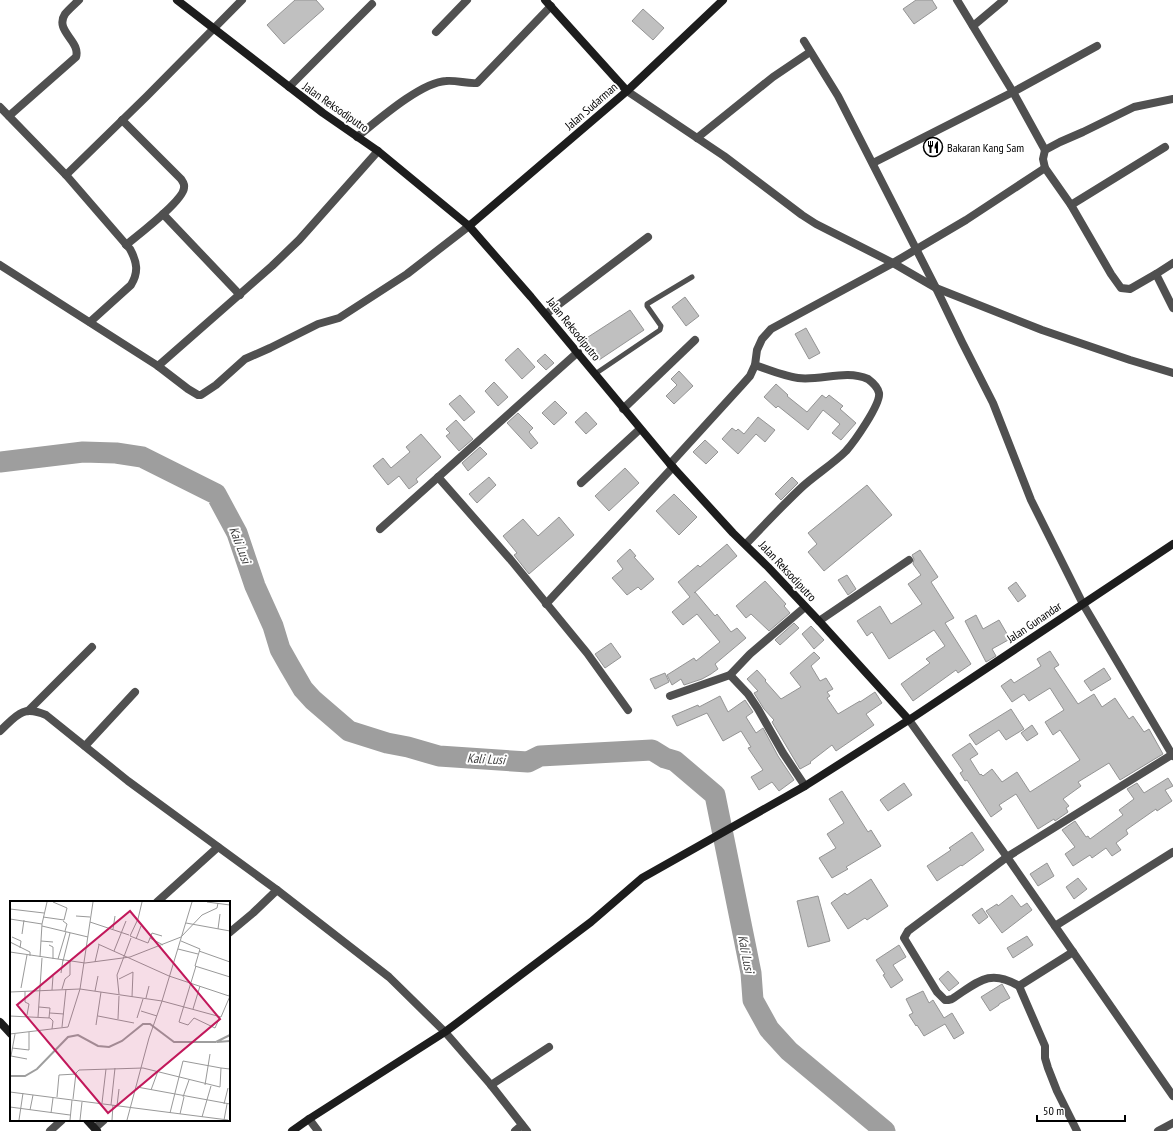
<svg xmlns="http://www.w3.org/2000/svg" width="1173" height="1131" font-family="'PT Sans Narrow',sans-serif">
	<rect width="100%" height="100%" fill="#fff"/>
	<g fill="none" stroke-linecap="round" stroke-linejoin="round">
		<path stroke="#9e9e9e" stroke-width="21" d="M 0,462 L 83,452 L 116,453 L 142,457 L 216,494 L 237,533 L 255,586 L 273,626 L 280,649 L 289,665 L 303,689 L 313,700 L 349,731 L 387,743 L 408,747 L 439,756 L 528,762 L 540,756 L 652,750 L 665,758 L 675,761 L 715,795 L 751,973 L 753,1000 L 769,1029 L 789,1051 L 885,1131"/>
	</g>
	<g fill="#c0c0c0" stroke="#949494">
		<path d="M 295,0 L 316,0 L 324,9 L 284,44 L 267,25 Z"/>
		<path d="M 916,0 L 932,0 L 937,8 L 914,24 L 903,9 Z"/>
		<path d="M 643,9 L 664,28 L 653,40 L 632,21 Z"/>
		<path d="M 685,297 L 699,316 L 686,326 L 672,307 Z"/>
		<path d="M 630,310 L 644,330 L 599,360 L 585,339 Z"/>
		<path d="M 806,328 L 820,353 L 809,359 L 795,334 Z"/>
		<path d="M 518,348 L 535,367 L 522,379 L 505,360 Z"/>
		<path d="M 545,354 L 554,363 L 546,370 L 537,361 Z"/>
		<path d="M 679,371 L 693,386 L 674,404 L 666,396 L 677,385 L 671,379 Z"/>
		<path d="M 494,382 L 508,397 L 498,406 L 485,391 Z"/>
		<path d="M 776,384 L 788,395 L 787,396 L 807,412 L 822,395 L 826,398 L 829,395 L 843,406 L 840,409 L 856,423 L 841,440 L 832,433 L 840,424 L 823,410 L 808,430 L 778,406 L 776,408 L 764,397 Z"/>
		<path d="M 460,395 L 475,412 L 464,421 L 449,404 Z"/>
		<path d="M 555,401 L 567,413 L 554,425 L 542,413 Z"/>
		<path d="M 586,412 L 597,424 L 586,434 L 575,422 Z"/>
		<path d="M 518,413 L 533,428 L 529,432 L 538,443 L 531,449 L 507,423 Z"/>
		<path d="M 758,417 L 775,430 L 765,442 L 756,434 L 738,454 L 722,439 L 732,428 L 736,431 L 738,429 L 744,434 Z"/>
		<path d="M 456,420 L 473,439 L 459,451 L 446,436 L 450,433 L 446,429 Z"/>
		<path d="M 421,434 L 441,457 L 416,479 L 418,482 L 409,489 L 399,476 L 388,485 L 373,466 L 383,458 L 391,468 L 410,452 L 406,447 Z"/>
		<path d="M 705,440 L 718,452 L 706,464 L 693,452 Z"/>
		<path d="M 480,447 L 487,454 L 468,471 L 462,463 Z"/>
		<path d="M 625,468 L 639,483 L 609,511 L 595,496 Z"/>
		<path d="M 489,477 L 496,485 L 477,503 L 469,494 Z"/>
		<path d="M 792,477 L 798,483 L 781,500 L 775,494 Z"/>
		<path d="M 867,485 L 892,515 L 824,571 L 808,552 L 817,544 L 808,533 Z"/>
		<path d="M 674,494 L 697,517 L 679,535 L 656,511 Z"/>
		<path d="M 559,517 L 574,535 L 529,574 L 514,555 L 517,553 L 503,536 L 523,519 L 538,536 Z"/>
		<path d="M 727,544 L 737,556 L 694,593 L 695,592 L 715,616 L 717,614 L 731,632 L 737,628 L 746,638 L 715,664 L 718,669 L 711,674 L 702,679 L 684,685 L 681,679 L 672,685 L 667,675 L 694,658 L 696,661 L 720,642 L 697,614 L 683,625 L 672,612 L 690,597 L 678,582 L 698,565 L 700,567 Z"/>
		<path d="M 630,549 L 636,556 L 634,557 L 654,579 L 641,590 L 638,587 L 627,595 L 612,578 L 623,569 L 617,561 Z"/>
		<path d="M 920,550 L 938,577 L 931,582 L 954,618 L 945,623 L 971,664 L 958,673 L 956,670 L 913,701 L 901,684 L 930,663 L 926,659 L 945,646 L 934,630 L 889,659 L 872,632 L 867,636 L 857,621 L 880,606 L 891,624 L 922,604 L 908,584 L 921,575 L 913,564 L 914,559 L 912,555 Z"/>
		<path d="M 847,575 L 856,589 L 848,595 L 838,580 Z"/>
		<path d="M 765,581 L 786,604 L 784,606 L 790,613 L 769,631 L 751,614 L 746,618 L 736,606 Z"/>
		<path d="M 1016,582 L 1026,596 L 1018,602 L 1008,588 Z"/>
		<path d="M 976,615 L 983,629 L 999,620 L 1010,639 L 992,649 L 996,656 L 986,662 L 965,621 Z"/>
		<path d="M 794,623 L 799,628 L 780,645 L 775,640 Z"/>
		<path d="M 811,626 L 824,640 L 814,649 L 802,634 Z"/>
		<path d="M 611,643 L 621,657 L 605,668 L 595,654 Z"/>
		<path d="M 1050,651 L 1059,665 L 1054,668 L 1078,704 L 1094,694 L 1102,707 L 1115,698 L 1129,719 L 1133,716 L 1144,732 L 1149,729 L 1163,754 L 1120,780 L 1109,763 L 1078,782 L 1081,786 L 1063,799 L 1069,806 L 1066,808 L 1068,812 L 1055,821 L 1054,819 L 1038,829 L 1016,794 L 999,805 L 1002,809 L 991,817 L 967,780 L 965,781 L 960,773 L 963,771 L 952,755 L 970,743 L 978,754 L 970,759 L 980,775 L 981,774 L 983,776 L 992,769 L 1002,782 L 1017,772 L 1030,792 L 1080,760 L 1060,730 L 1053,735 L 1045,722 L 1064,710 L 1050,688 L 1029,701 L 1024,694 L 1012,702 L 1001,686 L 1011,679 L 1014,683 L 1041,666 L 1037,659 Z"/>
		<path d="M 814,652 L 820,658 L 811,666 L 820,681 L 826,678 L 833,689 L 827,692 L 830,696 L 827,698 L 838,714 L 860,701 L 860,702 L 875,692 L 882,703 L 866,714 L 874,725 L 836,751 L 832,745 L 810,762 L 811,763 L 800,769 L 772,722 L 774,720 L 764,709 L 754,693 L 758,691 L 747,679 L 757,670 L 766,680 L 765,681 L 781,699 L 801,687 L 790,673 Z"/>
		<path d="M 1104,668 L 1111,679 L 1091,691 L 1084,681 Z"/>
		<path d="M 665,673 L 669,682 L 655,689 L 650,679 Z"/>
		<path d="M 720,696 L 728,712 L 745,700 L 753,712 L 746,717 L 756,733 L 763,728 L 778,756 L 794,780 L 779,791 L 772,782 L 759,790 L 751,777 L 763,770 L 748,748 L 751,747 L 741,731 L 723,741 L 707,713 L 677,726 L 672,716 L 698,705 L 699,707 Z"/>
		<path d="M 1011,709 L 1024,729 L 1006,740 L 999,730 L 976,745 L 969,735 Z"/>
		<path d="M 1032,725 L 1038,734 L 1027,741 L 1021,733 Z"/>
		<path d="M 1168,778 L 1173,786 L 1165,790 L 1172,801 L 1157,811 L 1156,809 L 1126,830 L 1128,834 L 1116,843 L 1121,850 L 1112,856 L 1106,848 L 1092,858 L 1090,855 L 1073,866 L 1065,854 L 1075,847 L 1062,830 L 1075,821 L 1086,837 L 1088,836 L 1090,839 L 1123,815 L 1119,810 L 1134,799 L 1127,789 L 1137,783 L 1144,793 Z"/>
		<path d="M 904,783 L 912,795 L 888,811 L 880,800 Z"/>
		<path d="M 842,791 L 868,832 L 871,830 L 881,846 L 846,867 L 848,869 L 832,878 L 819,858 L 836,848 L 827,834 L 844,823 L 829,799 Z"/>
		<path d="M 972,832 L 984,850 L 962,866 L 961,865 L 937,881 L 927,866 L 951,850 L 949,848 Z"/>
		<path d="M 1047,863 L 1054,876 L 1038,886 L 1030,874 Z"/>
		<path d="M 1078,878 L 1087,889 L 1074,899 L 1066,887 Z"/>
		<path d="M 871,879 L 888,906 L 867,920 L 865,918 L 848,929 L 831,903 L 845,893 L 847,895 Z"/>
		<path d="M 1012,895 L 1021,907 L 1027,903 L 1032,910 L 1002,933 L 986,911 L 997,904 L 998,906 Z"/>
		<path d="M 818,896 L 830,941 L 808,947 L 797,901 Z"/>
		<path d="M 982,908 L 988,917 L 979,924 L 972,915 Z"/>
		<path d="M 1027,936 L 1033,945 L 1013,958 L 1007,948 Z"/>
		<path d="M 899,945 L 906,957 L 893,965 L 903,980 L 891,988 L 883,975 L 885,974 L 876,960 Z"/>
		<path d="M 948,971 L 959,983 L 949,991 L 939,979 Z"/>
		<path d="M 1002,984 L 1010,998 L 999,1004 L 999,1005 L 990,1011 L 981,997 Z"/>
		<path d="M 923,991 L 929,1003 L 933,1000 L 944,1018 L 952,1013 L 964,1033 L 954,1039 L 945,1024 L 924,1036 L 917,1025 L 916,1026 L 909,1015 L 913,1013 L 906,999 Z"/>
	</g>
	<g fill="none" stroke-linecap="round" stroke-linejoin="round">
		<path stroke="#505050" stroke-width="5" d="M 595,374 L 660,330 L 661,326 L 647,306 L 647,304 L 692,277"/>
		<g stroke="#505050" stroke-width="8">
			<path d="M 957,0 L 1013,92 L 1045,150"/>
			<path d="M 973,26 L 1004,0"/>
			<path d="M 436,32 L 467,0"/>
			<path d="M 804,41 L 838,96 L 936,288 L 962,342 L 993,403 L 1031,500 L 1083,604 L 1173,756"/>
			<path d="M 289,87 L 372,4"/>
			<path d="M 627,91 L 724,156 L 802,215 L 816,224 L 893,263 L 936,288 L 1042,330 L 1130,360 L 1173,373"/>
			<path d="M 1173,99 L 1134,107 L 1083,132 L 1060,142 L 1045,150 L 1043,159 L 1045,168 L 1071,205 L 1111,274 L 1121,288 L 1130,289 L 1156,274 L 1173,308"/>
			<path d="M 0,107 L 66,175 L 130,249 C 137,262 139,272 131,285 L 90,322"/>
			<path d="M 9,116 L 76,57 C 81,41 54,31 65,14 C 69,9 75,4 79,0"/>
			<path d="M 122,120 L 181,179 C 183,182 185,184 184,188 C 183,201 138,235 126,245"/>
			<path d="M 357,137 C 377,121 421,82 446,81 C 457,80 467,84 477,83 L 551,6"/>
			<path d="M 697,138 L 773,77 L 810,52"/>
			<path d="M 873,163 L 1013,92 L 1097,46"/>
			<path d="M 66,175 L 147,96 L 242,0"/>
			<path d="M 1071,205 L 1165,147"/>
			<path d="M 163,214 L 240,295"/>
			<path d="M 0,265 L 158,366 L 188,389 L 198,395 L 201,395 L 216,385 L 245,359 L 270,348 L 318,324 L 339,318 L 407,274 L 469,226"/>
			<path d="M 1156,274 L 1173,263"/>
			<path d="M 546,314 L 648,237"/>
			<path d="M 158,366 L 272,266 L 299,240 L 378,151"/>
			<path d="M 623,409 L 695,340"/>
			<path d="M 670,464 L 742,385 L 750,376 L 755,365 L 757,350 L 762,339 L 771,329 L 893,263 L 966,220 L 1045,168"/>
			<path d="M 438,477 L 510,559 L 587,653 L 628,710"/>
			<path d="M 581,483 L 640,429"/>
			<path d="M 380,529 L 578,352"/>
			<path d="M 746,544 C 764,525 782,506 801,488 C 815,475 833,464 846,451 C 854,442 881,404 879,393 C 878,388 872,382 868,379 C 846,369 821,381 798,378 C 784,376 769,370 755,365"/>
			<path d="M 546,604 L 673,467"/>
			<path d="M 819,621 L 909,560"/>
			<path d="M 730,675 L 748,694 L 758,709 L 783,753 L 805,786"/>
			<path d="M 670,696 L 730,675 L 750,654 L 805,607"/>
			<path d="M 28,711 L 92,647"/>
			<path d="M 909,720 L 1007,857 L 1173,1096"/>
			<path d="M 0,731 C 17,715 22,705 46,715 L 128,781 L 277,890 L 389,977 L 445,1032 L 491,1085 L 527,1131"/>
			<path d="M 85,746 L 135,692"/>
			<path d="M 157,902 L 218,847"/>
			<path d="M 1055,926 L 1173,852"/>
			<path d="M 229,933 L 253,913 L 277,890"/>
			<path d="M 1019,986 L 1073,952"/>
			<path d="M 491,1085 L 549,1047"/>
			<path d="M 309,1119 L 318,1131"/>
			<path d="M 95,1128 L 104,1120"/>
			<path d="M 50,1131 L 62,1120"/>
			<path d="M 515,1131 L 522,1125"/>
			<path d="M 1077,1131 L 1057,1091 L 1048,1068 L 1045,1058 L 1045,1046 L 1019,986 C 989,968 978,982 952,999 L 948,1000 L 945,1000 L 937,992 L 904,938 L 908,931 L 1007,857 L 1173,754"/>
			<path d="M 1158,1131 L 1173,1123"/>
		</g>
		<g stroke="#1d1d1d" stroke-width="8">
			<path d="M 177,0 L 323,113 L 378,151 L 469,226 L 531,297 L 670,464 L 733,533 L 768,567 L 819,621 L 909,720"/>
			<path d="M 545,0 L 627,91"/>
			<path d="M 469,226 L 627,91 L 723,0"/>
			<path d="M 0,1022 L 11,1034"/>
			<path d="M 87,1120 L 97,1131"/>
			<path d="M 292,1131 L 309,1119 L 445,1032 L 591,922 L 642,878 L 805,786 L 915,716 L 1173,544"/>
		</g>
	</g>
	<defs>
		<g id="restaurant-ring" transform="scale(1)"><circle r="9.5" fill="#fff" stroke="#000" stroke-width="1.5"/><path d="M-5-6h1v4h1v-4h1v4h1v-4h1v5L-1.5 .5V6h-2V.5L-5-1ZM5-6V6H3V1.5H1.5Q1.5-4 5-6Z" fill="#000"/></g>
	</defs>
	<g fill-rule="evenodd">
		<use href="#restaurant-ring" x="933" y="147"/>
	</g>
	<g text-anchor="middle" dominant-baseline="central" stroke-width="4" stroke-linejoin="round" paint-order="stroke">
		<g font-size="12" fill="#000" stroke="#fff">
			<text transform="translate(591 106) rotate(-41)">Jalan Sudarman</text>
			<text transform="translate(336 107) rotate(35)">Jalan Reksodiputro</text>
			<text transform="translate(574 329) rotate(51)">Jalan Reksodiputro</text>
			<text transform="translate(788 571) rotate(47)">Jalan Reksodiputro</text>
			<text transform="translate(1034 622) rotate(-34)">Jalan Gunandar</text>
		</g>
		<g font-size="12" fill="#000" stroke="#fff" text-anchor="start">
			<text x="947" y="147">Bakaran Kang Sam</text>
		</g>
		<g font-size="13" font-style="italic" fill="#3f3f3f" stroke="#fff">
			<text transform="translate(240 545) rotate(69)">Kali Lusi</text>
			<text transform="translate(486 759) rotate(3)">Kali Lusi</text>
			<text transform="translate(746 954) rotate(79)">Kali Lusi</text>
		</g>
	</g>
	<g transform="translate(10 901)">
		<rect width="220" height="220" fill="#fff"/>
		<path fill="none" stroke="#9e9e9e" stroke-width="2" d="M 206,141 L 220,134M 207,141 L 220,140M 0,175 L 15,175 L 27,168 L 58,136 L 68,134 L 88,145 L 99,146 L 112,140 L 133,123 L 140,123 L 164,141 L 206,141"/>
		<path fill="none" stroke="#999" stroke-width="1" d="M 132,1 L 128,18 L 120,35 L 138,42 L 140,37 L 153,44M 197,1 L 220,4M 0,8 L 34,12M 66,15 L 80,16M 33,16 L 54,19 L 57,7 L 43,1M 0,18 L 32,23M 53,20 L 57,23 L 55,30M 80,21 L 119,34M 176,22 L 220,30M 32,25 L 78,36M 103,28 L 105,15M 208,28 L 210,13M 12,33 L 14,19M 2,36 L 11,40 L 10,47M 140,37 L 142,32 L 152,35M 126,38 L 131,25M 31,40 L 43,41M 171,40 L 190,48 L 185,65 L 220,76M 0,41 L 20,51 L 20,55M 88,43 L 159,75 L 219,95 L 220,91M 39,44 L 43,46 L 43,58M 168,48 L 188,53M 104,50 L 116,20M 189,50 L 220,61M 0,51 L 75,62 L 120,56 L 171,36 L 192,14 L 207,7 L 208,2M 30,56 L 32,23 L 37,1M 48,58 L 56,31M 53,60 L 60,32M 85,61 L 89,44M 186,65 L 169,121 L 178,124 L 184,117 L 205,127 L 210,116M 51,72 L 53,59M 109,78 L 123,71 L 122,96M 11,87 L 17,54M 52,88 L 55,78 L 60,74 L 60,60M 42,89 L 43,75M 15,90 L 15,101 L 19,103 L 17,114M 85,90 L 88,75M 0,91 L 70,88 L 152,100 L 182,1M 109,93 L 107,74 L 121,37M 136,97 L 139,85M 29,106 L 40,107 L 39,117M 183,108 L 190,85M 131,110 L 147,115M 40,112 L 54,113M 0,115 L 40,117 L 43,120 L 42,128M 88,115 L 124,122M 28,116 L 32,57M 127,117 L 133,98M 108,118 L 109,95M 86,124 L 91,91M 52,126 L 56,88M 0,133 L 58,126 L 70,88 L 83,1M 2,147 L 19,149 L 19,131M 1,155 L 5,133M 1,155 L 17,158M 195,184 L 200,153M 127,186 L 220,203M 141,189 L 148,170M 0,191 L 218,219M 47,196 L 49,174 L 66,173M 173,196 L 179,179M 63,198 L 66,172 L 69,169 L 133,167 L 210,186 L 211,167 L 220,168M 92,202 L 96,168M 214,203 L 218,187M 101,204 L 105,167M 107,205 L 109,188M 0,206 L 60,214M 20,209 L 23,194M 41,212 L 43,197M 160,212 L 173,160 L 211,167M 170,213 L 174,196M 192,216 L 201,185M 9,219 L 13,192M 60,219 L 62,199M 70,219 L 72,201M 102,219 L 103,204M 117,219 L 139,137 L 152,100 L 211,116 L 220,95M 214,219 L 217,203"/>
		<path fill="#c2185b" fill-opacity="0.15" stroke="#c2185b" stroke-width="2" d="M 120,10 L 210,118 L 98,212 L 7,104 Z"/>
		<rect width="220" height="220" fill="none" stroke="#000" stroke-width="2"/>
	</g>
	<path d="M1037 1115v6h88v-6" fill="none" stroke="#000000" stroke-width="2"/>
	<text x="1043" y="1115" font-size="12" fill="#000000" stroke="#ffffff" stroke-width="3" paint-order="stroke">50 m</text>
</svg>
